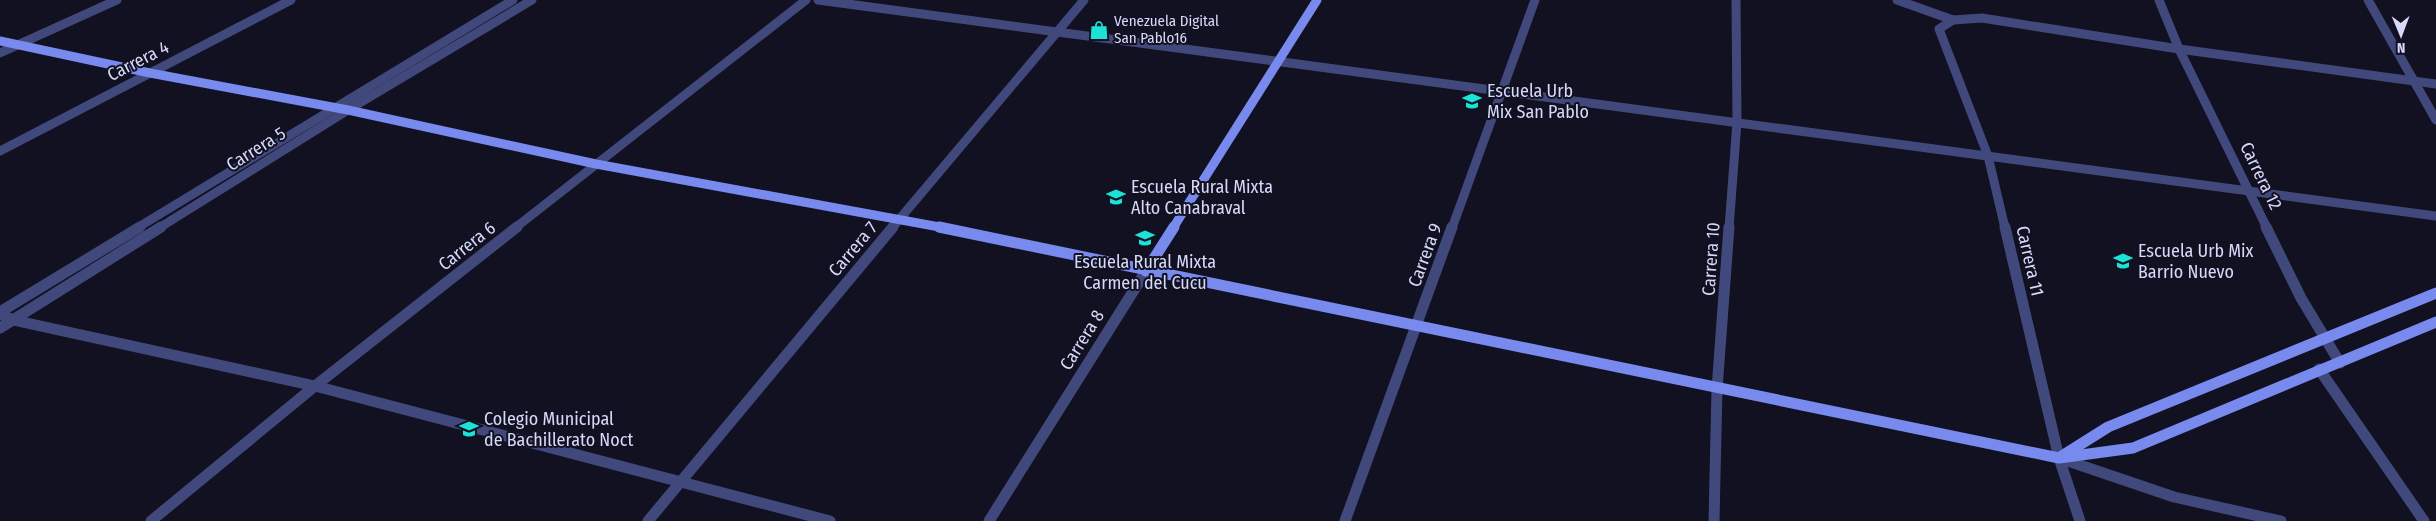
<svg xmlns="http://www.w3.org/2000/svg" width="2436" height="521" font-family="'Fira Sans Condensed',sans-serif">
	<rect width="100%" height="100%" fill="#112"/>
	<g fill="none" stroke-linecap="round" stroke-linejoin="round">
		<g stroke="#41497c" stroke-width="9">
			<path d="M 818,0 L 2436,216"/>
			<path d="M 1897,0 L 1953,20 L 1982,18 L 2179,49 L 2436,84"/>
			<path d="M 2159,0 L 2179,49 L 2267,228"/>
			<path d="M 2368,0 L 2436,120"/>
			<path d="M 1953,20 L 1939,29 L 1988,156 L 2005,228"/>
			<path d="M 0,53 L 117,0"/>
			<path d="M 0,151 L 291,0"/>
			<path d="M 137,228 L 513,0"/>
			<path d="M 159,228 L 348,110 L 532,0"/>
			<path d="M 515,228 L 806,0"/>
			<path d="M 892,228 L 1084,0"/>
			<path d="M 1452,228 L 1535,0"/>
			<path d="M 1729,228 L 1737,122 L 1736,0"/>
		</g>
		<g stroke="#41497c" stroke-width="11">
			<path d="M 2005,227 L 2059,458 L 2080,521"/>
			<path d="M 2266,227 L 2301,298 L 2340,363"/>
			<path d="M 0,312 L 140,227"/>
			<path d="M 0,314 L 13,320 L 315,386 L 830,521"/>
			<path d="M 0,328 L 161,227"/>
			<path d="M 2319,369 L 2424,521"/>
			<path d="M 2059,458 L 2174,497 L 2281,521"/>
			<path d="M 151,521 L 315,386 L 517,227"/>
			<path d="M 648,521 L 893,227"/>
			<path d="M 989,521 L 1146,271"/>
			<path d="M 1345,521 L 1452,227"/>
			<path d="M 1714,521 L 1717,389 L 1729,227"/>
		</g>
		<g stroke="#798aef" stroke-width="9">
			<path d="M 0,41 L 150,73 L 348,110 L 596,164 L 945,228"/>
			<path d="M 1173,228 L 1317,0"/>
		</g>
		<g stroke="#798aef" stroke-width="11">
			<path d="M 939,227 L 2059,458 L 2133,448 L 2436,322"/>
			<path d="M 1146,271 L 1174,227"/>
			<path d="M 2062,456 L 2108,427 L 2436,293"/>
		</g>
	</g>
	<defs>
		<g id="shop-bare" transform="scale(1.5)"><path d="M-5-2.5h2.3a2.7 3.5 0 0 1 5.4 0H5L5.5 6h-11ZM-1.5-2.5h3a1.5 2.3 0 0 0-3 0Z" fill="#1be3d5" stroke="#112" stroke-width="2.5" paint-order="stroke"/></g>
		<g id="school-bare" transform="scale(1.5)"><path d="M0-5L7-2L0 1L-7-2ZM-4 1L0 2.5L4 1V4Q0 6-4 4Z" fill="#1be3d5" stroke="#112" stroke-width="2.5" paint-order="stroke"/></g>
	</defs>
	<g fill-rule="evenodd">
		<use href="#shop-bare" x="1099" y="30"/>
		<use href="#school-bare" x="1472" y="101"/>
		<use href="#school-bare" x="1116" y="197"/>
		<use href="#school-bare" x="1145" y="238"/>
		<use href="#school-bare" x="2123" y="261"/>
		<use href="#school-bare" x="469" y="429"/>
	</g>
	<g text-anchor="middle" dominant-baseline="central" stroke-width="4" stroke-linejoin="round" paint-order="stroke">
		<g font-size="15" fill="#d7d9fa" stroke="#112" text-anchor="start">
			<text x="1114" y="21">Venezuela Digital<tspan x="1114" dy="17">San Pablo16</tspan></text>
		</g>
		<g font-size="18" fill="#d7d9fa" stroke="#112">
			<text transform="translate(138 61) rotate(-27)">Carrera 4</text>
			<text transform="translate(256 149) rotate(-32)">Carrera 5</text>
			<text transform="translate(2261 176) rotate(64)">Carrera 12</text>
			<text transform="translate(467 246) rotate(-38)">Carrera 6</text>
			<text transform="translate(853 249) rotate(-50)">Carrera 7</text>
			<text transform="translate(1425 255) rotate(-70)">Carrera 9</text>
			<text transform="translate(1711 259) rotate(-86)">Carrera 10</text>
			<text transform="translate(2030 261) rotate(77)">Carrera 11</text>
			<text transform="translate(1082 340) rotate(-58)">Carrera 8</text>
		</g>
		<g font-size="18" fill="#d7d9fa" stroke="#112" text-anchor="start">
			<text x="1487" y="91">Escuela Urb<tspan x="1487" dy="21">Mix San Pablo</tspan></text>
			<text x="1131" y="187">Escuela Rural Mixta<tspan x="1131" dy="21">Alto Canabraval</tspan></text>
			<text x="2138" y="251">Escuela Urb Mix<tspan x="2138" dy="21">Barrio Nuevo</tspan></text>
			<text x="1145" y="262" text-anchor="middle">Escuela Rural Mixta<tspan x="1145" dy="21">Carmen del Cucu</tspan></text>
			<text x="484" y="419">Colegio Municipal<tspan x="484" dy="21">de Bachillerato Noct</tspan></text>
		</g>
	</g>
	<g transform="translate(2401 35) rotate(179)" stroke="#111122" stroke-width="4" paint-order="stroke">
	<path d="M0-4L9 19L0 12L-9 19Z" fill="#d7d9fa"/>
	<text y="-8" font-size="14" font-weight="bold" text-anchor="middle" fill="#d7d9fa">N</text>
	</g>
</svg>
